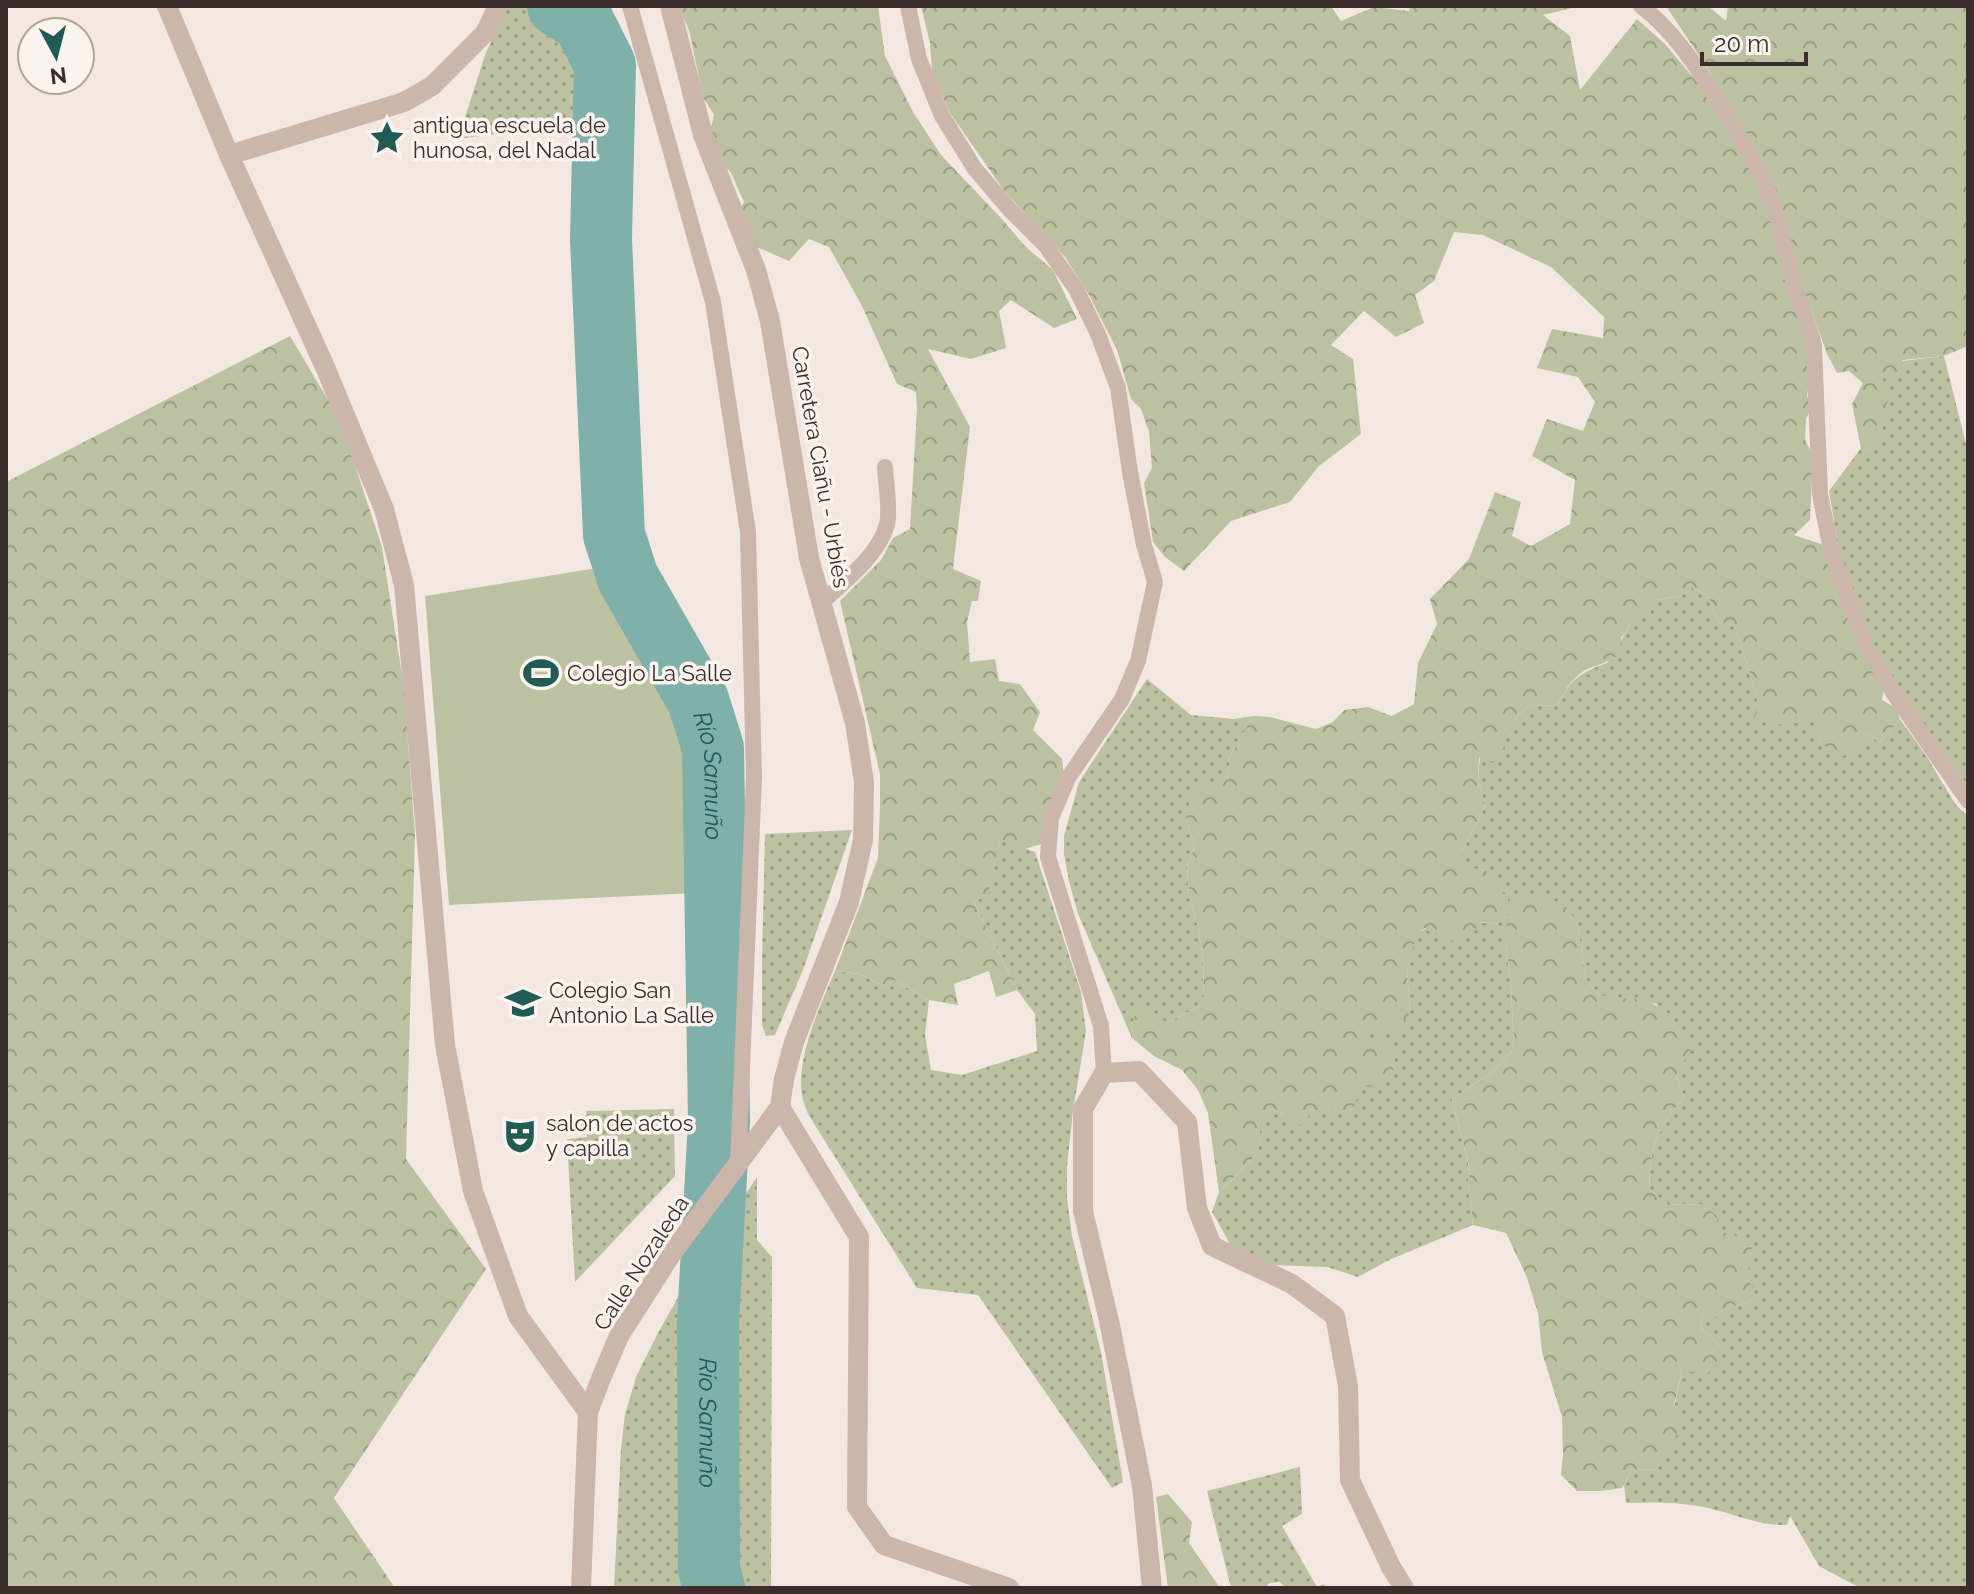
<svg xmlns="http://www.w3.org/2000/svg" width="1974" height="1594" font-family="Raleway,sans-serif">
	<defs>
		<pattern id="green-dots" width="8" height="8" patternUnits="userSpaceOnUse" patternTransform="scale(2)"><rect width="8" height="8" fill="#bcc2a1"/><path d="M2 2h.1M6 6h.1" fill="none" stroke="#9a9e83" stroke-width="1.8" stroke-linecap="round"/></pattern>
		<pattern id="forest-crowns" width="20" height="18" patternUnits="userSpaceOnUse" patternTransform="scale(2)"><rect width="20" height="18" fill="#bcc2a1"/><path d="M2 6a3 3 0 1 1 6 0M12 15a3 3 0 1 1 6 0" fill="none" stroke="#9a9e83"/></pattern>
	</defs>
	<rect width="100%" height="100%" fill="#f3e8e1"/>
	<g fill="url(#green-dots)">
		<path d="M 507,6 L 596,6 L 594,24 L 575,41 C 588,70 603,91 588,122 L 458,139 L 485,55 Z"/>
		<path d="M 1944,356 L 1968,452 L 1968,787 L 1896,684 L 1868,637 L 1839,552 L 1829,491 L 1861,448 L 1879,449 L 1881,376 L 1903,361 Z"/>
		<path d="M 1693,587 L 1708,596 L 1718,621 L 1735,627 L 1757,696 L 1774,724 L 1815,721 L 1821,743 L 1866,733 L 1880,742 L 1900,719 L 1927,757 L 1956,805 L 1968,816 L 1968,1588 L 1860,1588 L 1819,1566 L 1790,1516 L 1787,1525 C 1760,1526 1734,1514 1708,1508 C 1681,1502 1653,1502 1626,1503 L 1624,1485 L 1632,1470 L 1657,1469 L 1664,1455 L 1682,1370 L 1721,1347 L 1701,1328 L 1703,1311 L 1730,1308 L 1755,1299 L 1739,1280 L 1729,1232 L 1717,1234 L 1700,1204 L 1668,1205 L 1650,1190 C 1647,1153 1658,1125 1684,1098 L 1676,1075 L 1657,1004 L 1627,999 L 1599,996 L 1586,979 L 1577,922 L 1506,945 L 1511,988 L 1514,1049 L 1491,1073 L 1452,1099 L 1470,1171 L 1468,1183 L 1473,1225 L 1389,1260 L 1358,1277 L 1327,1267 L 1273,1265 L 1230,1244 L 1212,1212 L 1219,1192 L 1258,1153 L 1260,1127 L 1273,1108 L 1284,1115 L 1313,1107 L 1356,1033 L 1372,1031 L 1410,1012 L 1407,970 L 1416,933 C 1436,922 1476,921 1498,924 L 1485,870 L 1461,867 L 1461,853 L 1485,806 L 1478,778 L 1480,756 L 1529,705 L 1557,706 C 1571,679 1579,673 1607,663 L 1628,629 L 1630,615 L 1655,600 L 1681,596 Z"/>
		<path d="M 1147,679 L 1191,715 L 1234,719 L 1253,716 L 1230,756 L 1227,781 L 1186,819 L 1195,847 L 1187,867 L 1189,896 L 1198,927 L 1203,958 L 1204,1004 L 1167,1023 L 1133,1020 L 1132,1038 L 1078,914 L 1069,881 L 1064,854 L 1064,836 L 1079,782 Z"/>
		<path d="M 852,830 L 803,970 L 775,1035 L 766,1036 L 762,1025 L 762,959 L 765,834 Z"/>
		<path d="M 1000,839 L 1035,852 L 1081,992 L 1086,1031 L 1073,1111 L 1067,1166 L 1067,1198 L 1072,1236 L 1101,1352 L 1123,1482 L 1112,1488 L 978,1295 L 917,1288 L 808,1114 C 806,1108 803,1102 802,1096 C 796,1057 820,1006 835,971 L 860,974 L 885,987 L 894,980 L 929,1000 L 925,1035 L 931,1070 L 962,1075 L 1037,1051 L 1035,1014 L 1017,990 L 974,902 L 988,894 Z"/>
		<path d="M 674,1109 L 675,1176 L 575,1282 L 567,1139 L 587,1137 L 586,1111 Z"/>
		<path d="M 757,1177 L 757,1240 L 772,1257 L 771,1588 L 718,1588 L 713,1581 L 712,1244 Z"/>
		<path d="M 691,1274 L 684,1588 L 614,1588 L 621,1448 L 625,1415 L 636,1377 L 658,1333 Z"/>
		<path d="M 1300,1467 L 1302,1514 L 1282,1526 L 1317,1587 L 1324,1584 L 1327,1588 L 1285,1588 L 1280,1582 L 1269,1583 L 1265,1588 L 1231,1588 L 1207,1491 Z"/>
	</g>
	<g fill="url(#forest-crowns)">
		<path d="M 678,6 L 878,6 L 885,56 L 913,112 L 941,155 L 1001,218 L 1026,247 L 1053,270 L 1077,319 L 1054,328 L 1011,300 L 999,311 L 1006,348 L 971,359 L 928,349 L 970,427 L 953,569 L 981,581 L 978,601 L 972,601 L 967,622 L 970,662 L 995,659 L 999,681 L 1020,684 L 1040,712 L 1033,730 L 1062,759 L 1064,776 L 1045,843 L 1024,849 L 1000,840 L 988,895 L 974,902 L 1017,990 L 996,997 L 989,971 L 954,984 L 958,1005 L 929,1000 L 894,980 L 885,987 L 860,974 L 835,971 L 878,858 L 880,806 L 880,774 L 840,601 L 881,560 L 893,538 L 910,529 L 917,409 L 916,392 L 897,384 L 862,306 L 829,247 L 809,239 L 789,261 L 752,245 L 740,209 L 744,202 L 730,171 L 721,166 L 710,132 L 714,115 L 703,97 L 689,30 Z"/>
		<path d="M 921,6 L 1331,6 L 1341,21 L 1374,7 L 1409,11 L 1410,6 L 1581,6 L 1543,15 L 1570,36 L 1580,90 L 1637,19 L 1665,44 L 1698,83 L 1711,74 L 1666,6 L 1708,6 L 1726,21 L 1728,6 L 1968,6 L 1968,346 L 1944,356 L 1903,360 L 1897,378 L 1882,376 L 1889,393 L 1879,450 L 1861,448 L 1852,404 L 1863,383 L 1849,371 L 1837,373 L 1827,354 L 1811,309 L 1807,346 L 1810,378 L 1807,395 L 1811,409 L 1806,419 L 1805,440 L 1813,455 L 1810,520 L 1794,535 L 1824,545 L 1884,689 L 1882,700 L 1896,708 L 1900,719 L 1880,742 L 1866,733 L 1861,749 L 1840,757 L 1821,743 L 1814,722 L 1774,724 L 1755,721 L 1757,696 L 1735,627 L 1718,621 L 1708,596 L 1693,587 L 1681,596 L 1655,600 L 1650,614 L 1630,615 L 1628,629 L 1621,638 L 1619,654 C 1605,665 1597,664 1584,671 C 1571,679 1564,692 1557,706 L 1529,705 L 1504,731 L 1505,756 L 1493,763 L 1479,757 L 1478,778 L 1485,806 L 1461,853 L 1461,866 L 1485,870 L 1496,880 L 1508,898 L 1507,916 L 1523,898 L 1545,895 L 1566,907 L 1577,922 L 1586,979 L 1599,996 C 1623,998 1654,997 1671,1016 C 1679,1024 1685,1038 1691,1049 L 1676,1075 L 1684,1098 C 1658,1125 1647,1153 1650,1190 L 1668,1205 L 1700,1204 L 1717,1216 L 1717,1234 L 1729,1232 L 1748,1238 L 1755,1256 L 1746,1273 L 1740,1279 L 1754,1286 L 1755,1299 L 1730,1308 L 1721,1319 L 1703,1312 L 1701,1328 L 1721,1347 L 1721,1362 L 1706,1374 L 1682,1370 L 1674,1405 L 1682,1426 L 1657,1469 L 1632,1470 L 1622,1488 L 1601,1491 L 1577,1491 L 1561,1475 L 1563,1455 L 1562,1417 L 1542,1352 L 1538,1313 L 1526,1275 L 1506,1233 L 1473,1225 L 1468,1183 L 1470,1170 L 1452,1099 L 1491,1073 L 1514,1049 L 1511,988 L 1506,945 L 1507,918 L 1498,924 L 1480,922 L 1470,937 C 1449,943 1441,943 1425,928 L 1417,933 L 1407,970 L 1410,1012 L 1398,1030 L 1358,1033 L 1384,1044 L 1395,1058 L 1393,1075 L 1377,1086 L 1361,1087 L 1352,1112 L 1313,1107 L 1303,1127 L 1273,1108 L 1260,1128 L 1258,1153 L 1219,1192 L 1208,1113 L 1198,1090 L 1182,1070 L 1154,1056 L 1132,1038 L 1133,1020 L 1142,1002 L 1167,1023 L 1204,1004 L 1203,958 L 1198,927 L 1189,896 L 1187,867 L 1195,847 L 1186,819 L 1192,789 L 1227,781 L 1230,756 L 1253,716 L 1270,717 L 1316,729 L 1333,722 L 1344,710 L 1368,707 L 1392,716 L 1414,704 L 1418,663 L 1437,624 L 1430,599 L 1469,559 L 1495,492 L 1521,502 L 1512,536 L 1531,546 L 1570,524 L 1575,480 L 1532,456 L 1547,419 L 1583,431 L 1595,402 L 1578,377 L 1537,368 L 1552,329 L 1603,338 L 1604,317 L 1551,267 L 1483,235 L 1454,232 L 1434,281 L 1415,295 L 1424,323 L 1396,337 L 1364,311 L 1331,345 L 1353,359 L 1361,434 L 1319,466 L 1290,502 L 1231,521 L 1184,571 L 1165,557 L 1153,542 L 1144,483 L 1152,468 L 1149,432 L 1141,409 L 1131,399 L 1117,350 L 1089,295 L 1065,257 L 1005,192 L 950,113 L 932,72 L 930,43 Z"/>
		<path d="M 290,336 L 340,420 L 382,547 L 404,688 L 415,834 L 406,1159 L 486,1269 L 334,1498 L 395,1588 L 6,1588 L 6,482 Z"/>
		<path d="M 1168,1494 L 1192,1522 L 1189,1543 L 1220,1588 L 1168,1588 L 1156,1497 Z"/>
	</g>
	<path fill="#bcc2a1" d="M 603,567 L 614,600 L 690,745 L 694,893 L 449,905 L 425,596 Z"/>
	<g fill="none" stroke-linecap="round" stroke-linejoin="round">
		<path stroke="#80b0aa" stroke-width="62" id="s1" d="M 558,6 L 583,21 L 605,65 L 601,239 L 614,535 L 628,578 L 698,700 L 713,748 L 719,1121 L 708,1322 L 709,1569 L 714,1588"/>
		<g stroke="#ccb6ac" stroke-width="16">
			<path d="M 630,6 L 713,302 L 748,532 L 754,777 L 738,1165"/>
			<path d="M 908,6 L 919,59 L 942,116 L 975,169 L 1010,210 L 1046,246 L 1076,289 L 1098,334 L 1118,388 L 1130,472 L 1144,545 L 1155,582 L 1138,661 L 1122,699 L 1068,778 L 1051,818 L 1048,857 L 1101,1026 L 1104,1073"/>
			<path d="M 1641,6 C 1679,34 1711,88 1734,128 C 1748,151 1762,174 1771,199 C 1782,227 1786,259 1795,288 C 1801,308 1810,325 1814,346 L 1820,494 L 1831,550 L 1865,644 L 1894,694 L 1968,801"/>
			<path d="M 822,602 C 844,582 885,550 888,518 C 889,501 886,483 885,467"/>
		</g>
		<g stroke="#ccb6ac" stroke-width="20">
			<path d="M 167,6 L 229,155 L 325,367 L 384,509 L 404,585 L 445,1045 L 473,1191 L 518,1316 L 588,1412"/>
			<path d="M 229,155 L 404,102 L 432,86 L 485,33 L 498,6"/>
			<path d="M 780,1107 L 859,1237 L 857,1507 L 884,1545 L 1009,1588"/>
		</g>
		<g stroke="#ccb6ac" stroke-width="20">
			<path d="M 581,1588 L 588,1412 L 602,1376 L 619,1336 L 672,1253 L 780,1107 L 784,1079 L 794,1042 L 849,902 L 863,840 L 864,782 L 855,723 L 809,558 L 770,321 L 756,270 L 703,135 L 670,6"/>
			<path d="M 1152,1588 L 1142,1486 L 1109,1321 L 1083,1211 L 1083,1109 L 1104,1073 L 1139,1071 L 1187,1122 L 1197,1208 L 1212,1246 L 1292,1284 L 1335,1316 L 1348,1386 L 1350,1480 L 1391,1567 L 1404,1588"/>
		</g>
	</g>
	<defs>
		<g id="sight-bare" transform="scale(2.76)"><path d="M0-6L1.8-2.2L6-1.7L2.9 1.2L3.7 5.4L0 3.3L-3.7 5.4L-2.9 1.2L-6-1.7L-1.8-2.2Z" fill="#215b56" stroke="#faf3ee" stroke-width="2.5" paint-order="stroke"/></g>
		<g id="stadium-bare" transform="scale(2.76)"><path d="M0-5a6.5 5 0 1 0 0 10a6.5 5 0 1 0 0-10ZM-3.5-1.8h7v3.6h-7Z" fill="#215b56" stroke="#faf3ee" stroke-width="2.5" paint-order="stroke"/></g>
		<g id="school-bare" transform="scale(2.76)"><path d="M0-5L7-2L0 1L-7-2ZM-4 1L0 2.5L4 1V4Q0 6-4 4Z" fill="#215b56" stroke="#faf3ee" stroke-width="2.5" paint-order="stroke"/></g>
		<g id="theatre-bare" transform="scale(2.76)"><path d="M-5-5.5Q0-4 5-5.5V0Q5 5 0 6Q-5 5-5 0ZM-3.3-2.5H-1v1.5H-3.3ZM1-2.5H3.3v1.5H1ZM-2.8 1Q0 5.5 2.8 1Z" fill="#215b56" stroke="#faf3ee" stroke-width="2.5" paint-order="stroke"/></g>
	</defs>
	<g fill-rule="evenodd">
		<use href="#sight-bare" x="387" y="138"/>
		<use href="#stadium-bare" x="541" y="673"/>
		<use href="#school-bare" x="523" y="1003"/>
		<use href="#theatre-bare" x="520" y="1136"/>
	</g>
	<g text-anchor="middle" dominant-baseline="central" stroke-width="7" stroke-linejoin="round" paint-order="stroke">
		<g font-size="22" fill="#3a2d2b" stroke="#faf3ee" text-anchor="start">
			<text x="413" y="125">antigua escuela de<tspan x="413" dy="25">hunosa, del Nadal</tspan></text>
			<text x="567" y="673">Colegio La Salle</text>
			<text x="549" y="990">Colegio San<tspan x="549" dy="25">Antonio La Salle</tspan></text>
			<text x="546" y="1123">salon de actos<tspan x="546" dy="25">y capilla</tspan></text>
		</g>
		<g font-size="22" fill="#3a2d2b" stroke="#faf3ee">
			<text transform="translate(821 467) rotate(80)">Carretera Ciañu - Urbiés</text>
			<text transform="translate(641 1263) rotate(-57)">Calle Nozaleda</text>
		</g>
		<g font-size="24" font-style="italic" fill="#215b56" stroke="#faf3ee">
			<text stroke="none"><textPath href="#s1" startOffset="812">Río Samuño</textPath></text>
			<text stroke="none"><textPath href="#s1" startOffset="1460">Río Samuño</textPath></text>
		</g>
	</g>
	<rect width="1974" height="1594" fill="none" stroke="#3a2d2b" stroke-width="16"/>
	<g transform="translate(56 56) rotate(173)"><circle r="38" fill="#faf3ee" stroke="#ada4a0" stroke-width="2"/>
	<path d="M0-6L14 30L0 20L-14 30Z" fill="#215b56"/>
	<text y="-12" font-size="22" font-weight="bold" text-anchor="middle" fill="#3a2d2b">N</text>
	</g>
	<path d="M1702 52v12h104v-12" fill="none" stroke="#3a2d2b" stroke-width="4"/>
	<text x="1714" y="52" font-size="24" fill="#3a2d2b" stroke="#faf3ee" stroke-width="6" paint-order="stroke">20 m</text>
</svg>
